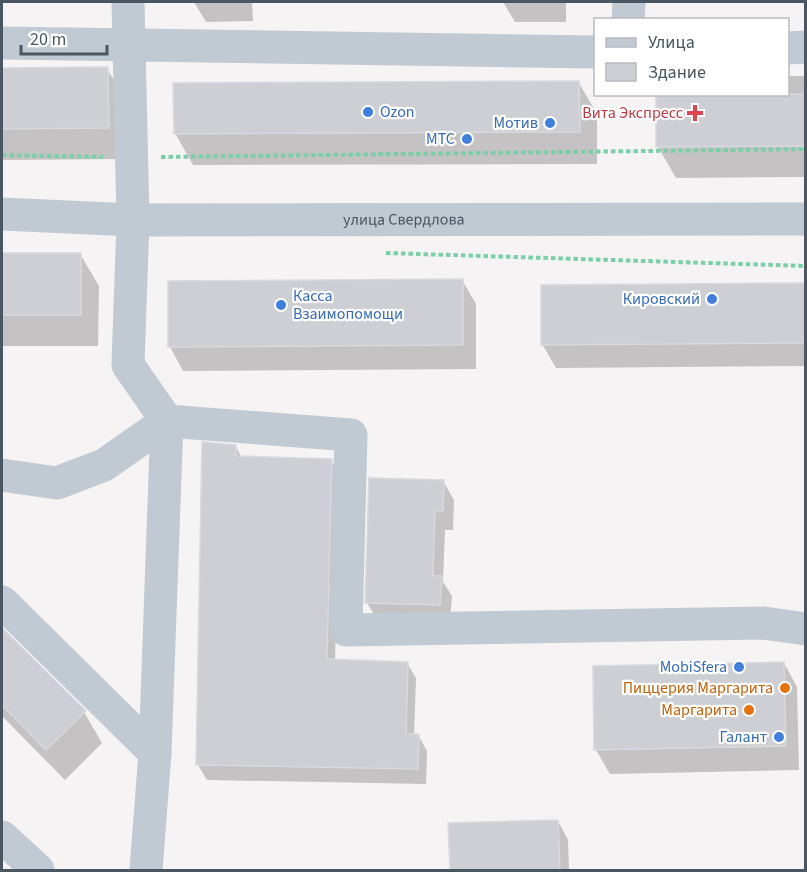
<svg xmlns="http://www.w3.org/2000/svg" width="807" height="872" font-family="'Source Sans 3',sans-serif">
	<rect width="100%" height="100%" fill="#f5f3f3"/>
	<g fill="#0003">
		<path d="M 194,2 L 252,2 L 253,21 L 206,22 Z"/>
		<path d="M 503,2 L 566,2 L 566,22 L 515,22 Z"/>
		<path d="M 107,69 L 126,100 L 126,159 L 2,160 L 2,70 Z"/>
		<path d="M 788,76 L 806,76 L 806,177 L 676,178 L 658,147 L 788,94 Z"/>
		<path d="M 579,83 L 597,114 L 597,164 L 193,165 L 175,133 Z"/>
		<path d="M 80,254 L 99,286 L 98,346 L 2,346 L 2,255 Z"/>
		<path d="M 462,280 L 476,304 L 476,369 L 183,371 L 170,347 Z"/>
		<path d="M 806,285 L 806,366 L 556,368 L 542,344 Z"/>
		<path d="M 236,447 L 242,458 L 331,460 L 340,476 L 335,661 L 407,663 L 416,678 L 414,735 L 418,735 L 427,751 L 426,784 L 207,780 L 198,765 Z"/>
		<path d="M 443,481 L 454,500 L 453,530 L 445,530 L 443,582 L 452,596 L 450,623 L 378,621 L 367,603 Z"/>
		<path d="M 2,630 L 84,712 L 102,743 L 65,780 L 2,716 Z"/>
		<path d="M 784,663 L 797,687 L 799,770 L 610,774 L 596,750 Z"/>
		<path d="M 558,821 L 568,840 L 569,870 L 451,870 L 450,825 Z"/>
	</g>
	<g fill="#cdcfd5" stroke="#d7d9de" stroke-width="1.5">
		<path d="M 108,67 L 109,128 L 2,129 L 2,68 Z"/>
		<path d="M 579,81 L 580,132 L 174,134 L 173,83 Z"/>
		<path d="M 656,94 L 806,94 L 806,146 L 656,147 Z"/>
		<rect x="2" y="253" width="79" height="62"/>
		<path d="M 463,279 L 463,345 L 168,347 L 168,281 Z"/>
		<path d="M 806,283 L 806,343 L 541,345 L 541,285 Z"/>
		<path d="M 202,442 L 236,445 L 236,456 L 332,459 L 327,659 L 408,662 L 406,734 L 419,734 L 418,769 L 196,765 Z"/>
		<path d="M 369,478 L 444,480 L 443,511 L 435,511 L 433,576 L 442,576 L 440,605 L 365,603 Z"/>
		<path d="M 2,628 L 86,711 L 46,750 L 2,705 Z"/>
		<path d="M 784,662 L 786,746 L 594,750 L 593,666 Z"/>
		<path d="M 558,820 L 560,870 L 450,870 L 448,823 Z"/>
	</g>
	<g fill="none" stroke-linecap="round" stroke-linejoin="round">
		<g stroke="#7ad0a6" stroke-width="4" stroke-dasharray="4.5 3" stroke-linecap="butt">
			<path d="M 2,155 L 103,157"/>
			<path d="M 161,157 L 806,149"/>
			<path d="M 386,253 L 806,266"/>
		</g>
		<g stroke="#c1cad2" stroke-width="33">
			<path d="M 128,2 L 133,220 L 128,365 L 167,421 L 351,435 L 346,630 L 764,623 L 806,629"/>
			<path d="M 628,20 L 629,2"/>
			<path d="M 2,43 L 596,52"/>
			<path d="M 788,48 L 806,47"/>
			<path id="s1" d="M 2,214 L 133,220 L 806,219"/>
			<path d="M 2,475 L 57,483 L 104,465 L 167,421"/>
			<path d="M 2,602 L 155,753"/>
			<path d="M 2,837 L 38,870"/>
			<path d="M 146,870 L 155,753 L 167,421"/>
		</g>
	</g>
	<g fill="#3f7fe0" stroke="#fff" stroke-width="2">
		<circle cx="368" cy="112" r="6"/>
		<circle cx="550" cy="123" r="6"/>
		<circle cx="467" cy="139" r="6"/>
		<circle cx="712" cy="299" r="6"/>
		<circle cx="281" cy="305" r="6"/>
		<circle cx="739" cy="667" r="6"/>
		<circle cx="779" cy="737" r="6"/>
	</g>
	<path fill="#e0444e" stroke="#fff" stroke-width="2" d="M692 104h6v6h6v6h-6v6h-6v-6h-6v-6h6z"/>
	<g fill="#e8710a" stroke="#fff" stroke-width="2">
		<circle cx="785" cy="688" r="6"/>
		<circle cx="749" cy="710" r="6"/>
	</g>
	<g text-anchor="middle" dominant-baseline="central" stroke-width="4.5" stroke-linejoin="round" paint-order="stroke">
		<g font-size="16" fill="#366cbe" stroke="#fff" text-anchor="end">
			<text x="380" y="112" text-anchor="start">Ozon</text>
			<text x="538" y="123">Мотив</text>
			<text x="455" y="139">МТС</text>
			<text x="293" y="296" text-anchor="start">Касса<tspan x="293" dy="18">Взаимопомощи</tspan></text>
			<text x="700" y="299">Кировский</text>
			<text x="727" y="667">MobiSfera</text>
			<text x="767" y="737">Галант</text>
		</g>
		<g font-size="16" fill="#be3a42" stroke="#fff" text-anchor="end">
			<text x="683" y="113">Вита Экспресс</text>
		</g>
		<g font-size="16" fill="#4a5661" stroke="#fff">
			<text stroke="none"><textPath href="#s1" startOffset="402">улица Свердлова</textPath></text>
		</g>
		<g font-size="16" fill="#c56008" stroke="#fff" text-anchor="end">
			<text x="773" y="688">Пиццерия Маргарита</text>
			<text x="737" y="710">Маргарита</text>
		</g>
	</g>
	<rect width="807" height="872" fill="none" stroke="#4a5661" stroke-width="6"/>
	<rect x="594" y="18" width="195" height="78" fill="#ffffff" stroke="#b7bbc0" stroke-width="1.5"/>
	<rect x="606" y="38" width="30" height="9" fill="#c1cad2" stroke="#b7bbc0" stroke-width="1.5"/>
	<text x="648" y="48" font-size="18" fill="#4a5661">Улица</text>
	<rect x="606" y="63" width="30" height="18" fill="#cdcfd5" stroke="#b7bbc0" stroke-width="1.5"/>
	<text x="648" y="78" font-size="18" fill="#4a5661">Здание</text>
	<path d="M21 45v9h86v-9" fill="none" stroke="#4a5661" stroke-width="3"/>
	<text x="30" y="45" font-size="18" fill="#4a5661" stroke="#ffffff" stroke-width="4.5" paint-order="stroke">20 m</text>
</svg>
